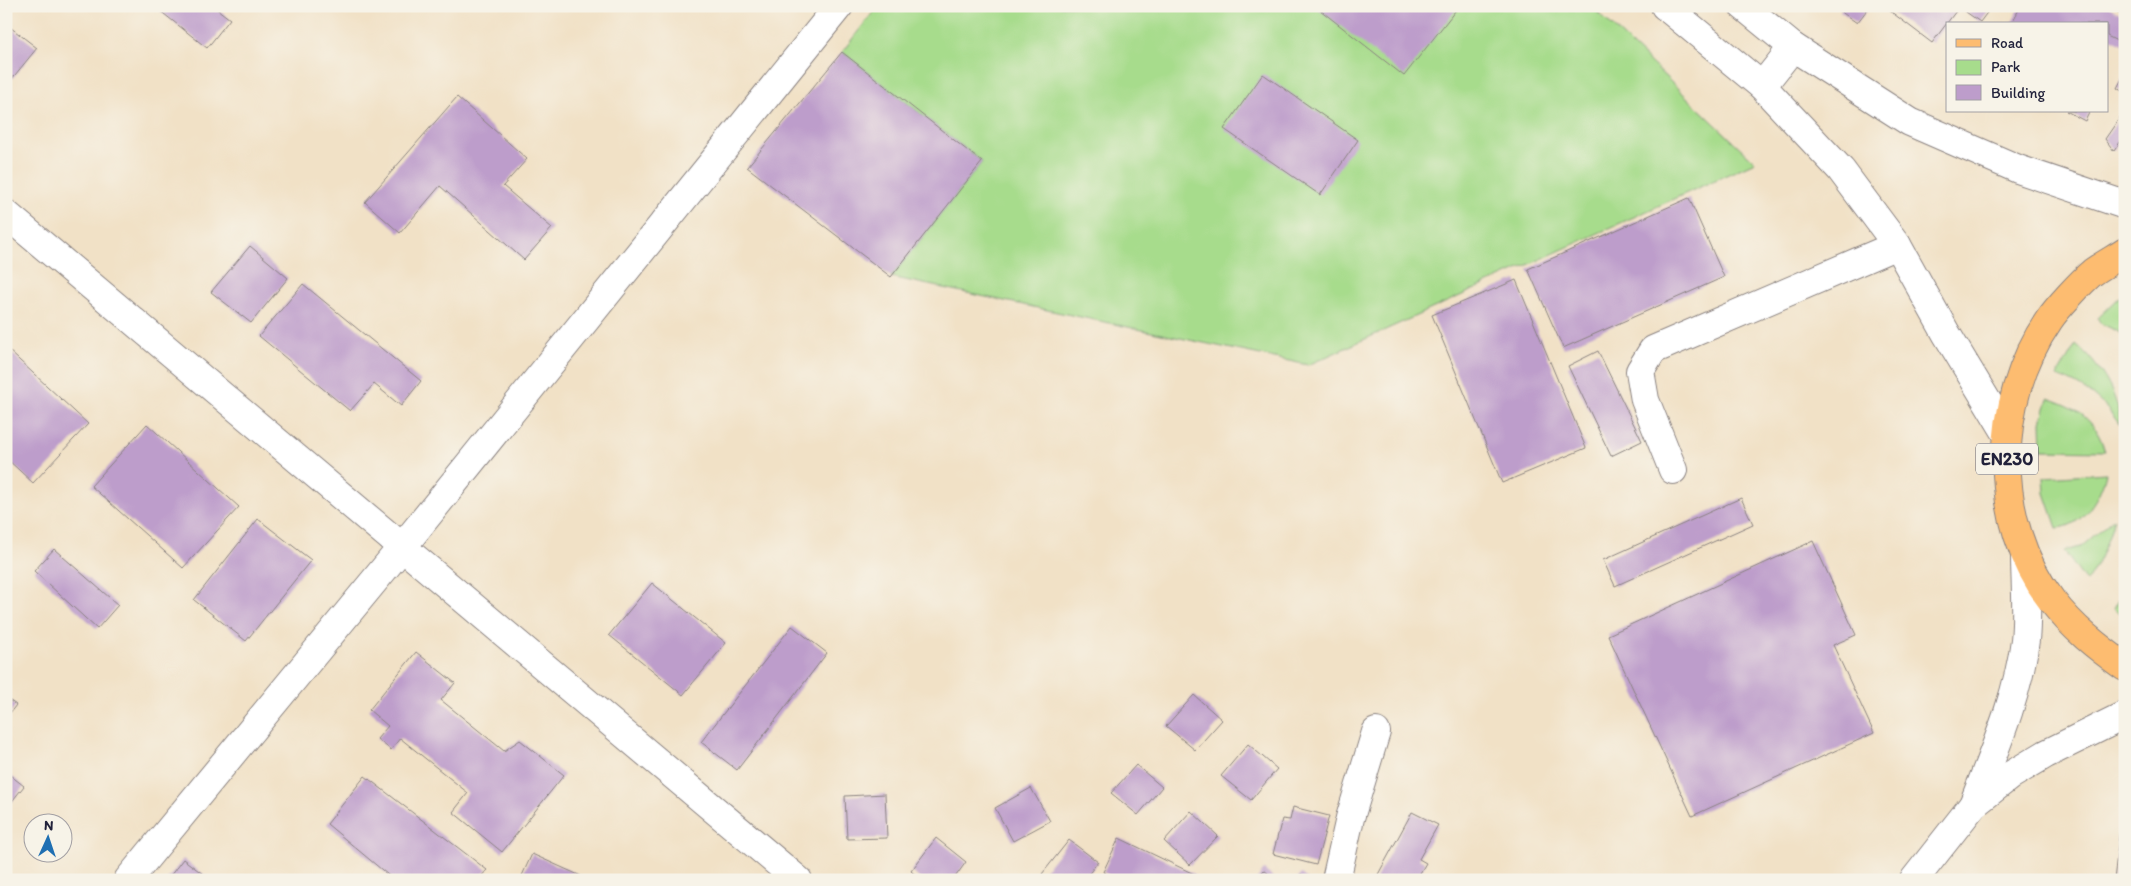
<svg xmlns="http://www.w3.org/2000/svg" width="2131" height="886" font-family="Itim,sans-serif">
	<rect width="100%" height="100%" fill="#f7f3e8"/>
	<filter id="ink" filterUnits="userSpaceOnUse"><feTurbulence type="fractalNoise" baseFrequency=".02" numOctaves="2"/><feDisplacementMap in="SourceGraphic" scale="10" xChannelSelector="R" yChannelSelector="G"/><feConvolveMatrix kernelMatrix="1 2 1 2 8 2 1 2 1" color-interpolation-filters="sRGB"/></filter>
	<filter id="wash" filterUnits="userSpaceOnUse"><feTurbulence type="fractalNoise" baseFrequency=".0096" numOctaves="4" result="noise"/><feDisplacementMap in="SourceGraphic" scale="20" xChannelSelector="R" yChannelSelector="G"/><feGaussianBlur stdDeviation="1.12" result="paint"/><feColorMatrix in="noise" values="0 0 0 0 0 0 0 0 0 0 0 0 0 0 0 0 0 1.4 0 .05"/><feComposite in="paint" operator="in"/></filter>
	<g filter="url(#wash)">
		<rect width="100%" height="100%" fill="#f1e1c6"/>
		<g fill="#a7dc8c" stroke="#647f64">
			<path d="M 878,6 L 1591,6 L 1755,162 L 1308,365 L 891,277 L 982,162 L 842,52 Z"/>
			<path d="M 2124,293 L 2125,294 L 2125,335 L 2100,323 L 2098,318 Z"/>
			<path d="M 2076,344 C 2099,364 2119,394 2120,425 C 2103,401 2085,386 2057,376 Z"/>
			<path d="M 2048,398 C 2078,408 2095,419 2105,451 L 2042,450 L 2041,422 Z"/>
			<path d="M 2106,473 C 2101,496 2083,527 2057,528 L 2045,493 L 2044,477 Z"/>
			<path d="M 2114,518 C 2109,539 2099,564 2086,582 L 2064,551 L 2081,547 Z"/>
			<path d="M 2125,589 L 2125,620 L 2114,609 Z"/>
		</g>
		<g id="blocks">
			<g fill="#bd9dcb">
				<path d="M 154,6 L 213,6 L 230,19 L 207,48 Z"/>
				<path d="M 1315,6 L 1459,6 L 1404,76 Z"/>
				<path d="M 1843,6 L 1870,6 L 1857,23 L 1840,11 Z"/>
				<path d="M 1888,6 L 1992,6 L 1980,22 L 1959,7 L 1932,43 L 1886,8 Z"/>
				<path d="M 2021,6 L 2107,6 L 2125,16 L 2125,45 L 2107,36 L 2107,24 L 2011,24 Z"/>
				<path d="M 6,24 L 37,48 L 6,86 Z"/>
				<path d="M 842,52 L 982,162 L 891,277 L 747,167 Z"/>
				<path d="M 2125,73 L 2125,93 L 2117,88 Z"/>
				<path d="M 1263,74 L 1358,140 L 1320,195 L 1224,129 Z"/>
				<path d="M 457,97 L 527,159 L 503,186 L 552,228 L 524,260 L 440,186 L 400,233 L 365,202 Z"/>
				<path d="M 2125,110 L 2125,135 L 2114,151 L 2105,139 Z"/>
				<path d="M 2066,111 L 2090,111 L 2085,121 Z"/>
				<path d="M 1689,198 L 1724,277 L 1563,348 L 1528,269 Z"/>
				<path d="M 250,246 L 288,278 L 251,323 L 211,292 Z"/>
				<path d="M 1516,280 L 1586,448 L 1502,483 L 1432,315 Z"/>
				<path d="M 303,284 L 421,381 L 401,406 L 374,384 L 350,411 L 259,336 Z"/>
				<path d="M 6,348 L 88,424 L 33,483 L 6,458 Z"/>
				<path d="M 1598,351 L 1642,441 L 1611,456 L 1568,366 Z"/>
				<path d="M 147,424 L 239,507 L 183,568 L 91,486 Z"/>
				<path d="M 1741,498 L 1753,524 L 1615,586 L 1603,560 Z"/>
				<path d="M 258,519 L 311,560 L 246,641 L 194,600 Z"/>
				<path d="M 1813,541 L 1856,635 L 1833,645 L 1874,733 L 1692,816 L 1608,635 Z"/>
				<path d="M 54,549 L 118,605 L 97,629 L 34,571 Z"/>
				<path d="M 652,583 L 726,643 L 683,695 L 609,635 Z"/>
				<path d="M 792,626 L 827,653 L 737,770 L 701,742 Z"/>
				<path d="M 416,652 L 455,683 L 441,700 L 504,751 L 520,740 L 564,775 L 502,852 L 453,812 L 468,793 L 400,738 L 391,750 L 377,739 L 388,726 L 369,710 Z"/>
				<path d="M 1194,695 L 1222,720 L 1195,750 L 1166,726 Z"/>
				<path d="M 6,698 L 16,705 L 6,718 Z"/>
				<path d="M 1248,744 L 1277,769 L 1251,800 L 1221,776 Z"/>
				<path d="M 1136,765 L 1162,787 L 1138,815 L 1111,793 Z"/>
				<path d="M 6,772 L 24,786 L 6,809 Z"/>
				<path d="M 365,776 L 487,870 L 478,880 L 394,880 L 327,824 Z"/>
				<path d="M 1031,788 L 1050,821 L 1013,841 L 995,808 Z"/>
				<path d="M 885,794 L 887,838 L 847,839 L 845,796 Z"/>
				<path d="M 1293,807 L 1329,816 L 1316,865 L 1273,854 L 1282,819 L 1290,820 Z"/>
				<path d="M 1191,811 L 1218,836 L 1190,865 L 1164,841 Z"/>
				<path d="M 1412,812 L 1438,825 L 1419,859 L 1426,863 L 1416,880 L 1375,880 Z"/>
				<path d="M 2120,828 L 2125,829 L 2125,880 L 2114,880 Z"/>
				<path d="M 936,838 L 966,862 L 953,880 L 921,880 L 911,871 Z"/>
				<path d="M 1119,838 L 1196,875 L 1194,880 L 1117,880 L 1103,872 Z"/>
				<path d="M 1069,840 L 1098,862 L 1084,880 L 1049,880 L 1042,874 Z"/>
				<path d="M 532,854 L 581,876 L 579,880 L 520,880 Z"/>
				<path d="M 183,859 L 211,880 L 167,880 Z"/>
				<path d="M 1264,870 L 1276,880 L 1256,880 Z"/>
				<path d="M 1301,874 L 1308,880 L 1296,880 Z"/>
			</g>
		</g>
	</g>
	<g filter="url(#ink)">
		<use href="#blocks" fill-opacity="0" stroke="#8a8280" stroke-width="1"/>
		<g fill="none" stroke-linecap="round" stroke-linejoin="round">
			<g stroke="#8a8280" stroke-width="30">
				<g id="minor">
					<path d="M 1665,6 L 1762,86 L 1841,170 L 1897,245 L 1946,333 L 2007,434"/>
					<path d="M 1743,6 L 1793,47 L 1910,122 L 2018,169 L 2125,205"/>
					<path d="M 1762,86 L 1793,47"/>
					<path d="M 6,214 L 798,880"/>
					<path d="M 1673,470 L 1645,400 L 1640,371 L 1653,350 L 1897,245"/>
					<path d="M 1973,805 C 1994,751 2018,697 2025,640 C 2028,612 2025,582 2025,555"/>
					<path d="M 128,880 L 403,546 L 839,6"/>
					<path d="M 1336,880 L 1350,818 L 1376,732"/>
					<path d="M 1914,880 L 1973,805 L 2011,775 L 2046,754 L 2125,715"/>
				</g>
			</g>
			<g stroke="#8a8280" stroke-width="30">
				<path id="major" d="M 2125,252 C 2114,259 2103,265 2093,272 C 2082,281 2057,308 2049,320 C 1993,402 1991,521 2052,601 C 2073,628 2097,647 2125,667"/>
			</g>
			<use href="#minor" stroke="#fff" stroke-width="28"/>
			<use href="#major" stroke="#fdbc70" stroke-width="28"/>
		</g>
	</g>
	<g text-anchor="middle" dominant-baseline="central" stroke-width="4" stroke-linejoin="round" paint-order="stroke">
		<rect fill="#f7f3e8" stroke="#62616f" stroke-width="1" x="1976" y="443.5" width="62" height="31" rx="4"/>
		<g font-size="18" font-weight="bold" fill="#22223b">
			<text x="2007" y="459">EN230</text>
		</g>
	</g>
	<rect width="2131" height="886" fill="none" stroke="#f7f3e8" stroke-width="25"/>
	<rect x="1946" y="22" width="162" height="90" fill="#f7f3e8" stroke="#a29fa3"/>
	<rect x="1956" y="39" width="25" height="8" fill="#fdbc70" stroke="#a29fa3"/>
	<text x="1991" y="48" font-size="15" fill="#22223b">Road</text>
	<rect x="1956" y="60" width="25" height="15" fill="#a7dc8c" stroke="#a29fa3"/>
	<text x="1991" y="72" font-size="15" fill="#22223b">Park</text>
	<rect x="1956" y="85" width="25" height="15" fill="#bd9dcb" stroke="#a29fa3"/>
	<text x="1991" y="98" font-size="15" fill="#22223b">Building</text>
	<g transform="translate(48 838) rotate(3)"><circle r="24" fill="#f7f3e8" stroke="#a29fa3"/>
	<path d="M0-4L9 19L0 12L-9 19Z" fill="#1f6fb2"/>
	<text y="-8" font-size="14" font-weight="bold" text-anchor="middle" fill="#22223b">N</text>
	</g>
</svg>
